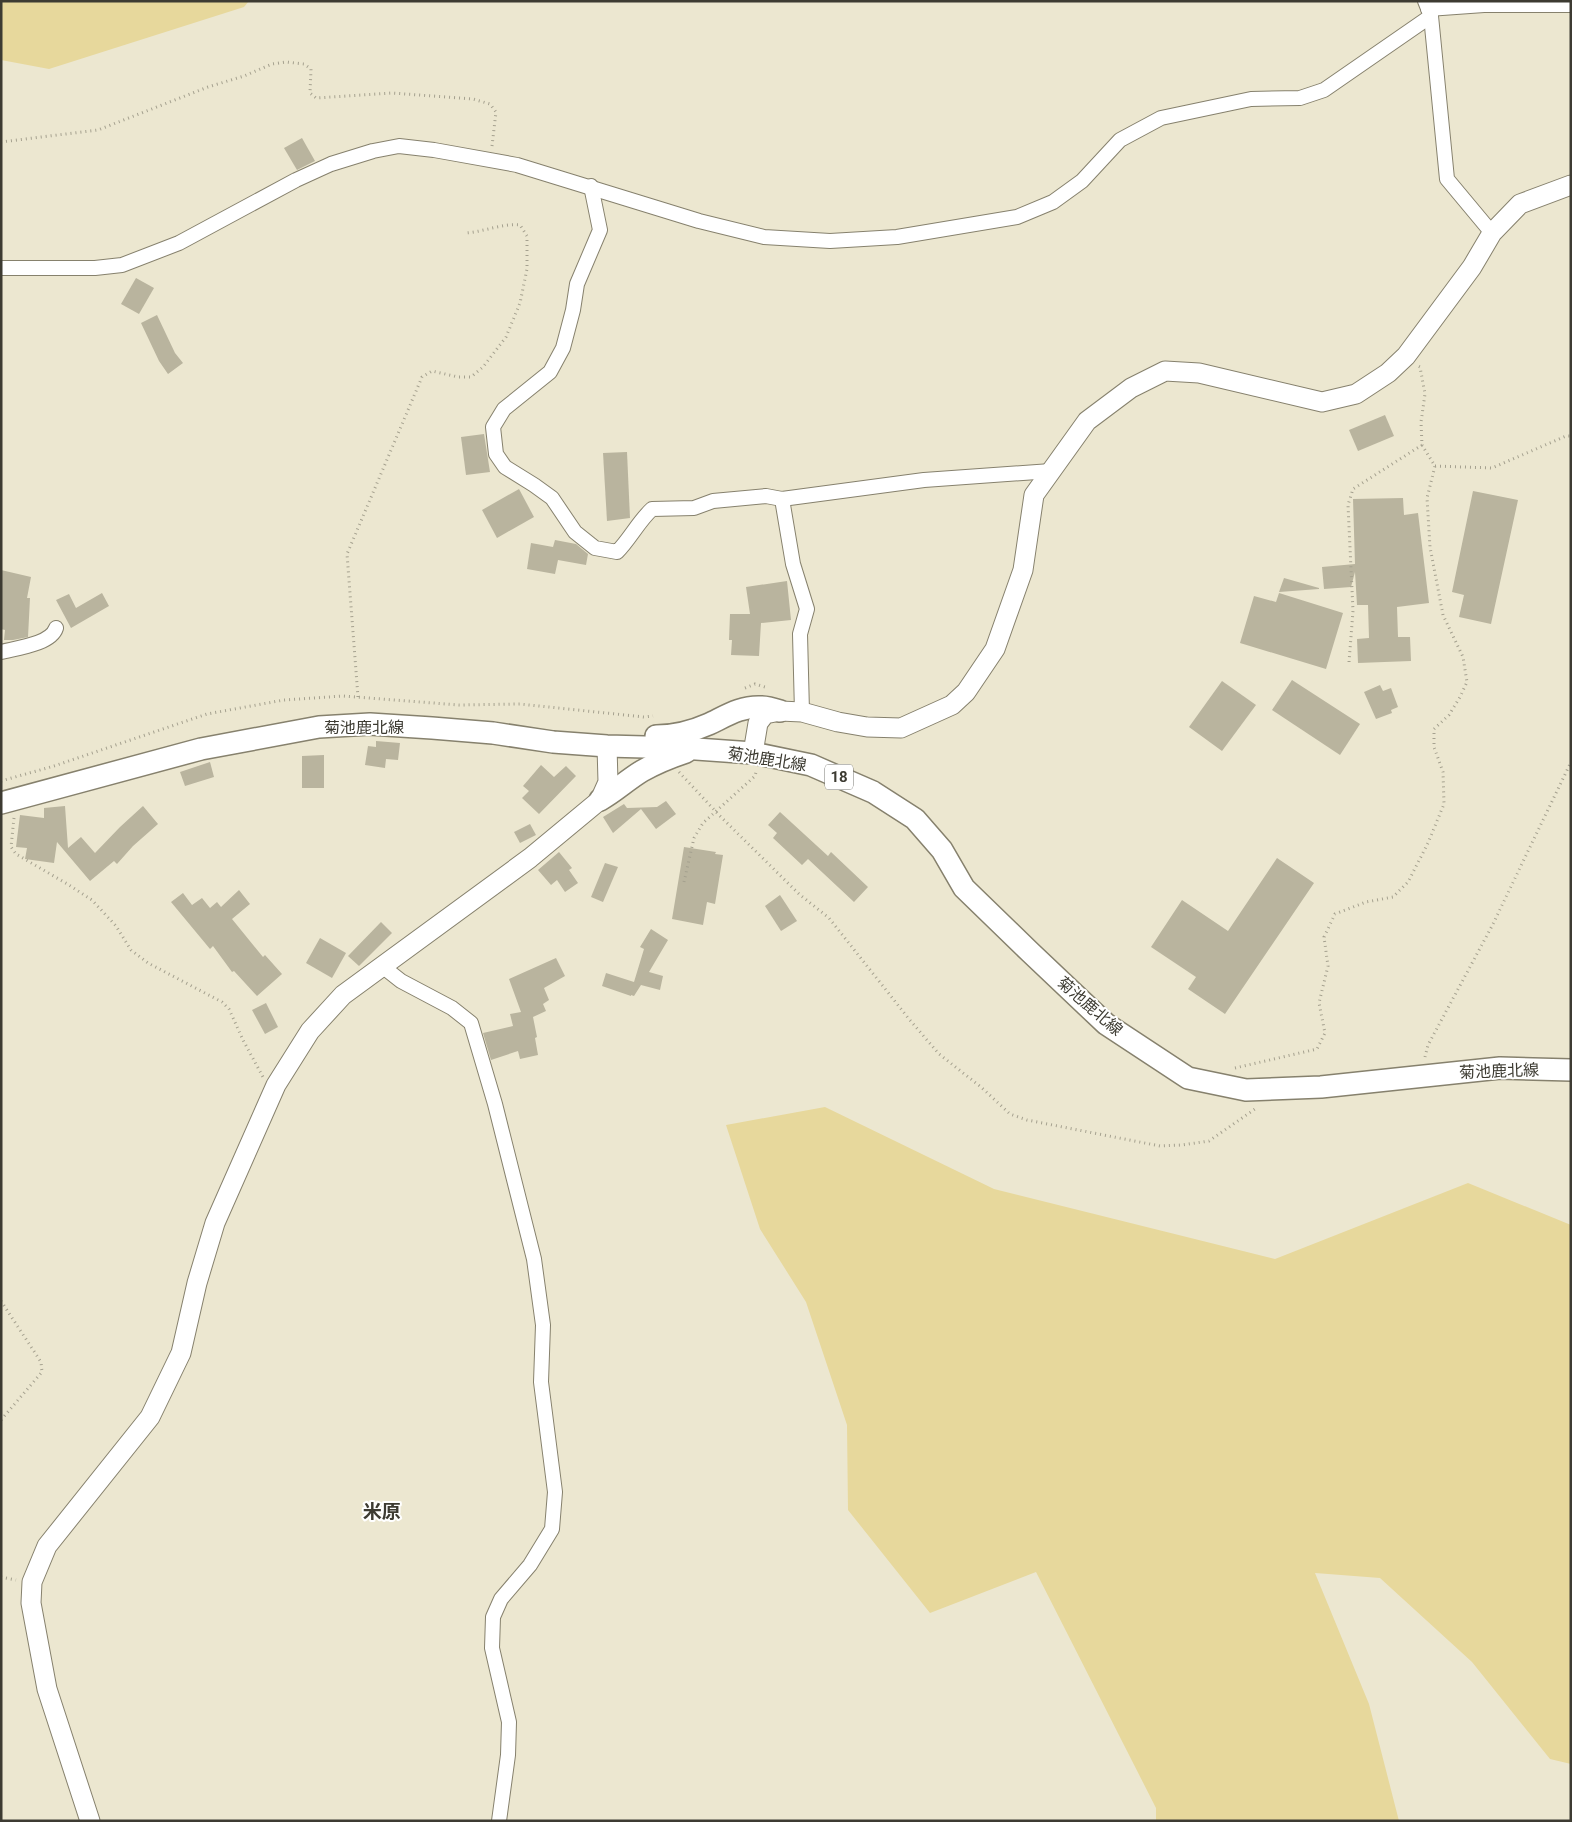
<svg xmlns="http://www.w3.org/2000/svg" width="1572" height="1822" font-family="Roboto,'Noto Sans JP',sans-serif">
	<rect width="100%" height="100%" fill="#ece7d0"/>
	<g fill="#e7d89c">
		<path d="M 1,1 L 249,1 L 244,7 L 49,69 L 1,60 Z"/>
		<path d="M 825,1107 L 994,1189 L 1275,1259 L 1468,1183 L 1571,1225 L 1571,1764 L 1550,1759 L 1472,1662 L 1380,1578 L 1315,1573 L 1369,1704 L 1399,1821 L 1156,1821 L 1156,1808 L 1036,1572 L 930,1613 L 848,1510 L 847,1425 L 806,1302 L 760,1229 L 726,1125 Z"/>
	</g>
	<g fill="#b9b49e">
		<path d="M 302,138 L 315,161 L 297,170 L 284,148 Z"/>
		<path d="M 136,278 L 154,288 L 139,314 L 121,304 Z"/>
		<path d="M 157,315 L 175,353 L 183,363 L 168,374 L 159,361 L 141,323 Z"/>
		<path d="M 1385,415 L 1394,436 L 1358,451 L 1349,430 Z"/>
		<path d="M 484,434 L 490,472 L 466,475 L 461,437 Z"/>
		<path d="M 627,452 L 630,518 L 607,521 L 603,453 Z"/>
		<path d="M 519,489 L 534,517 L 497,538 L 482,510 Z"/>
		<path d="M 1473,491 L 1518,500 L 1491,624 L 1459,617 L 1464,595 L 1452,592 Z"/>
		<path d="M 1403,498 L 1404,515 L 1418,513 L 1429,603 L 1397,607 L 1398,637 L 1410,637 L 1411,661 L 1358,663 L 1357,639 L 1369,638 L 1368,605 L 1357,605 L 1355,572 L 1351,587 L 1324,589 L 1322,567 L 1355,564 L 1353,499 Z"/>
		<path d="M 555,540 L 576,544 L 588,554 L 586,565 L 558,560 L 555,574 L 527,569 L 531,543 L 553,547 Z"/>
		<path d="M 1,570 L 31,577 L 27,598 L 30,598 L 28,637 L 13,640 L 4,640 L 5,630 L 1,629 Z"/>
		<path d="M 1284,578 L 1319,588 L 1319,589 L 1279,592 Z"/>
		<path d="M 787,581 L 791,620 L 761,623 L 759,656 L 731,655 L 732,640 L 729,640 L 730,614 L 750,614 L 746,587 Z"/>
		<path d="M 102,593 L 109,606 L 71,628 L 56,600 L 69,594 L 76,608 Z"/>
		<path d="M 1279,593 L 1343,613 L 1326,669 L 1240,643 L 1254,596 L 1276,602 Z"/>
		<path d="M 1292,680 L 1360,724 L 1340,755 L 1272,710 Z"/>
		<path d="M 1222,681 L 1256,705 L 1222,751 L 1189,727 Z"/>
		<path d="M 1380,685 L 1383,691 L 1391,688 L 1398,707 L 1391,710 L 1392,713 L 1376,719 L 1364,692 Z"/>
		<path d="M 376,741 L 400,743 L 398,760 L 386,759 L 385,768 L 365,765 L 368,746 L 376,747 Z"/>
		<path d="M 324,755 L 324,788 L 302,788 L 302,756 Z"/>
		<path d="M 210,762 L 214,777 L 185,786 L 180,772 Z"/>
		<path d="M 541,765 L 554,777 L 566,766 L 576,776 L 539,814 L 522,798 L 529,791 L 523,786 Z"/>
		<path d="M 666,801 L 676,814 L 656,829 L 641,809 L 613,833 L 603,817 L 624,804 L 627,808 L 657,807 Z"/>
		<path d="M 65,806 L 68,848 L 81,837 L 95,853 L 120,827 L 143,806 L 158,824 L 133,846 L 117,864 L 114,861 L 90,881 L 57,842 L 54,863 L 25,859 L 27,848 L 16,847 L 20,815 L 44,818 L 44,808 Z"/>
		<path d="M 780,812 L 828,856 L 831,852 L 868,887 L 854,902 L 808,859 L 802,865 L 773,838 L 777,833 L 768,825 Z"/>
		<path d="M 530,824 L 536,835 L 520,843 L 514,832 Z"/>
		<path d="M 684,847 L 716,852 L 715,854 L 723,855 L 715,904 L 707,902 L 703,925 L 672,919 Z"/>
		<path d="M 559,852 L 572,868 L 569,870 L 578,883 L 565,892 L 557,880 L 551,885 L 538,870 Z"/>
		<path d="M 1277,858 L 1314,883 L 1225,1014 L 1188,989 L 1196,977 L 1151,947 L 1182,900 L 1228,931 Z"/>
		<path d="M 605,863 L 618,867 L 603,902 L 591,897 Z"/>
		<path d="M 239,890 L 250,904 L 232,919 L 263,957 L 265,955 L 282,974 L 257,996 L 234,971 L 232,972 L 213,946 L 210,949 L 171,902 L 183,893 L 192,905 L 202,898 L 210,908 L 217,902 L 221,907 Z"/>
		<path d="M 780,895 L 797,921 L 781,931 L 765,906 Z"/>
		<path d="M 381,922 L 392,933 L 359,966 L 348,956 Z"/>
		<path d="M 651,929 L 668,940 L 649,972 L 663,976 L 660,990 L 641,985 L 634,996 L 631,995 L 631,996 L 602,986 L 606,973 L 634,982 L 644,949 L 640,947 Z"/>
		<path d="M 320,938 L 346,953 L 332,978 L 306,963 Z"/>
		<path d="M 556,958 L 565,976 L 544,988 L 549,1000 L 543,1004 L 546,1011 L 533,1017 L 537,1037 L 535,1038 L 538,1055 L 520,1059 L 518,1051 L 491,1060 L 483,1033 L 513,1026 L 510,1014 L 521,1012 L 509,979 Z"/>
		<path d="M 266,1003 L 278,1027 L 265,1034 L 252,1010 Z"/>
	</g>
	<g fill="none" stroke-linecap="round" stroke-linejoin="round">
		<g stroke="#86816d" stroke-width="16">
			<g id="street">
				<path d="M 1425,1 L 1431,16 L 1447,179 L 1492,233"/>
				<path d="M 1428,9 L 1484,5 L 1571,5"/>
				<path d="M 591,186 L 600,230 L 577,284 L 573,310 L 563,348 L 550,372 L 504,409 L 493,427 L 496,454 L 505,467 L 534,485 L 552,498 L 575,532 L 595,548 L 617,552 C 630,539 638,522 652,509 L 694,508 L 713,501 L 766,496 L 782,499 L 924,480 L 1051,471"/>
				<path d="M 1,268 L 95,268 L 122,265 L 179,243 L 296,180 L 331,164 L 373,151 L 399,146 L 434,150 L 517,165 L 699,221 L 764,237 L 830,241 L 897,237 L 1017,217 L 1053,202 L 1082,181 L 1120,140 L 1161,118 L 1251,99 L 1300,98 L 1324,90 L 1431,16"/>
				<path d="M 782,499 L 793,564 L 807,609 L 800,634 L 802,712"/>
				<path d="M 1,652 C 17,648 51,644 56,628"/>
				<path d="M 382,966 L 401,981 L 452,1008 L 471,1023 L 495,1104 L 534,1259 L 543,1325 L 541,1382 L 555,1492 L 552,1529 L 530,1565 L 501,1599 L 493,1617 L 492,1648 L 509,1722 L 508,1755 L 499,1821"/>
			</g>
		</g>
		<g stroke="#86816d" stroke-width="21">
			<g id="secondary">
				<path d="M 753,753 L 758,723 L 765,714 L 780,711 L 802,712 L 838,722 L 867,727 L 901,728 L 952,705 L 966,692 L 995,649 L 1023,570 L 1034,495 L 1087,421 L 1131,388 L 1165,371 L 1199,373 L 1322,402 L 1356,394 L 1388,373 L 1406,356 L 1472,267 L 1492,233 L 1520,204 L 1571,185"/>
				<path d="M 90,1821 L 47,1689 L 31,1603 L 32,1582 L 47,1546 L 150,1417 L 181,1353 L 197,1283 L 215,1223 L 276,1085 L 310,1031 L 343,995 L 530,858 L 600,800 L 608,782 L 607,746"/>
			</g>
		</g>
		<g stroke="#86816d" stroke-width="24">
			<g id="primary">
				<path d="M 656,736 C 676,736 691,732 709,724 C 726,716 741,706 761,707 C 767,707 774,709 780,711"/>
				<path d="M 600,800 C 616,791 627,780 642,771 C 656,763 671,757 686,752"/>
				<path d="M 1,803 L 201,749 L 319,727 L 370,724 L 432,728 L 493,733 L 553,742 L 607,746 L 682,748 L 753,753 L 811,765 L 873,792 L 915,819 L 942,850 L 964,888 L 1030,952 L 1106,1024 L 1188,1078 L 1246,1090 L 1321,1087 L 1500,1068 L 1571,1070"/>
			</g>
		</g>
		<g stroke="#a5a18f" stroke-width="3" stroke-dasharray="1 4" stroke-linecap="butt">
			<path d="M 1,142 L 98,130 L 208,87 L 244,76 L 272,64 L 286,62 L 304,64 L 311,69 L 310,93 L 316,98 L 392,93 L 473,99 L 490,104 L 496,112 L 492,146"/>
			<path d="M 1435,466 L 1492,468 L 1566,436 L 1571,436"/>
			<path d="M 1349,662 L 1353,611 L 1348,505 L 1353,489 L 1422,445"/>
			<path d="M 745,688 L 755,684 L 765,687"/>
			<path d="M 358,697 L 347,554 L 422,377 L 432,371 L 458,377 L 471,377 L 483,367 L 506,337 L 520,303 L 527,269 L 527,236 L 520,225 C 502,223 484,232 465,233"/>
			<path d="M 679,772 L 719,815 L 799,894 L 829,918 L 909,1019 L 939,1054 L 981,1087 L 1010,1114 L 1027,1120 L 1160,1146 L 1182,1145 L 1209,1141 L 1255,1109"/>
			<path d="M 1,781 L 54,766 L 207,714 L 284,700 L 343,696 L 459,705 L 520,704 L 644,717 L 653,716"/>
			<path d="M 14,818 L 11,847 L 16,854 L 69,885 L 92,900 L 116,926 L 131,950 L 148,963 L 222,1002 L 229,1009 L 243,1040 L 263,1077"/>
			<path d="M 684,882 L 694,838 L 703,823 L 755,776 L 756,772"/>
			<path d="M 1425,1057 L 1428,1045 L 1492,926 L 1571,762"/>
			<path d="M 1235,1068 L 1317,1049 L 1325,1033 L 1319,1003 L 1328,966 L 1324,937 L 1335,914 L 1366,902 L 1393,897 L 1408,882 L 1428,843 L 1444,804 L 1443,772 L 1434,747 L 1434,729 L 1449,715 L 1460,697 L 1467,682 L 1463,657 L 1443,615 L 1430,547 L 1427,498 L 1435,466 L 1422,445 L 1421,422 L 1425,394 L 1420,367 L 1418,366"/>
			<path d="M 1,1301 L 41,1362 L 42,1372 L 1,1420"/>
			<path d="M 1,1577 L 16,1580"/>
		</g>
		<use href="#street" stroke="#fff" stroke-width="14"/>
		<use href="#secondary" stroke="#fff" stroke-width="19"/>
		<use href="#primary" stroke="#fff" stroke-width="21"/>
	</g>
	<g text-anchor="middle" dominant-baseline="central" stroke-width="4" stroke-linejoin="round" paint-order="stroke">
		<rect fill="#fff" stroke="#777670" stroke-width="1" x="825" y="764.5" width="28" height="25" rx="4"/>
		<g font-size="15" font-weight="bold" fill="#3d3b32">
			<text x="839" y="777">18</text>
		</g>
		<g font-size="16" fill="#3d3b32" stroke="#fff">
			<text x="364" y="727">菊池鹿北線</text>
			<text transform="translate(767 759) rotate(9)">菊池鹿北線</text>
			<text transform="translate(1090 1006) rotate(41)">菊池鹿北線</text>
			<text transform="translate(1499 1071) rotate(-2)">菊池鹿北線</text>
		</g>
		<g font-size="19" font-weight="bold" fill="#3d3b32" stroke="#fff">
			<text x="382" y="1511">米原</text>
		</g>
	</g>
	<rect width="1572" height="1822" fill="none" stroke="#3d3b32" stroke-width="5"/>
</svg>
